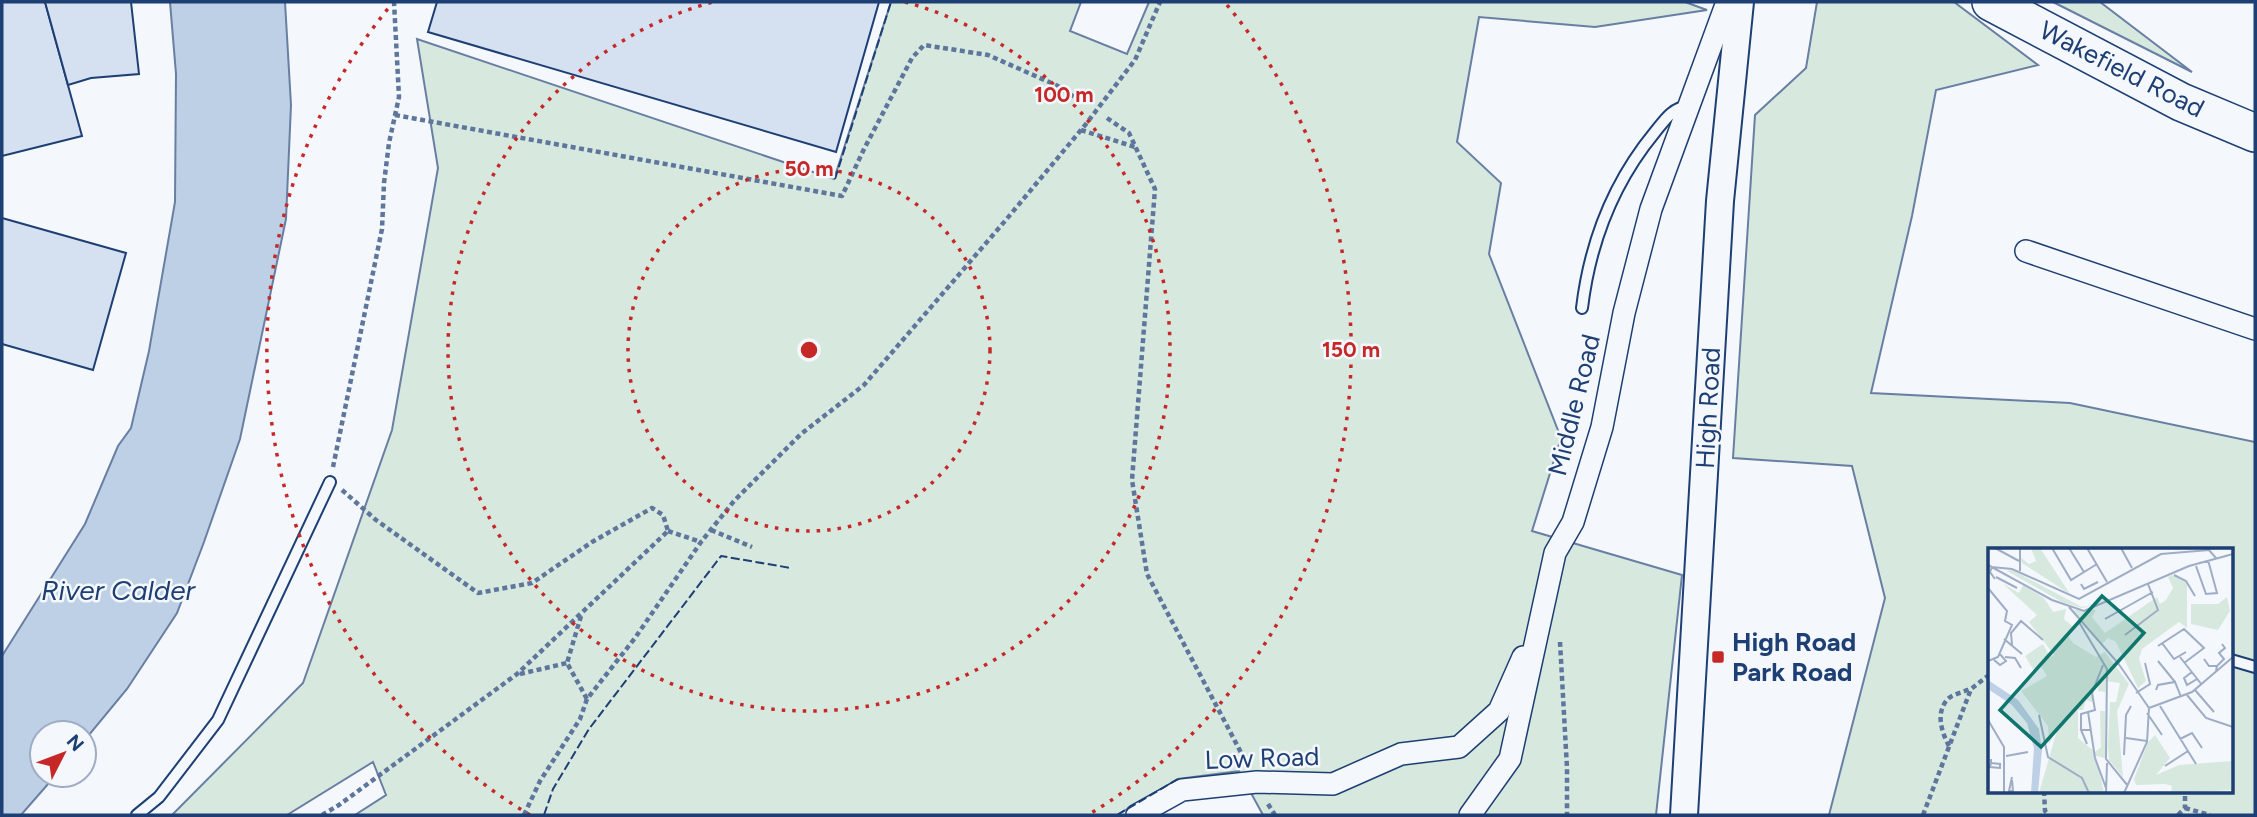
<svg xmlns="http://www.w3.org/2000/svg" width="2257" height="817" font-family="Figtree,sans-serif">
	<rect width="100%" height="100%" fill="#f4f7fb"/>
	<g fill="#d7e8df" stroke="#687fa3" stroke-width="2" fill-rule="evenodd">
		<path d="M 891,2 L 1081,2 L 1070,31 L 1127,54 L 1149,2 L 1685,2 L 1707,10 L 1595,27 L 1479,17 L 1457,142 L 1501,183 L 1489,254 L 1561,438 L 1532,531 L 1682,575 L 1656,815 L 1263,815 L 1239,771 L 1178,779 L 1117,815 L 355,815 L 386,795 L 373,762 L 287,815 L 172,815 L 303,683 L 392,430 L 438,168 L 417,39 L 834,179 Z"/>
		<path d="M 1817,2 L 1954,2 L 2038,65 L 1936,90 L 1912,216 L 1871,393 L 2070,403 L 2255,442 L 2255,815 L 1829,815 L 1885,598 L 1852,466 L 1733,458 L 1755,115 L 1806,68 ZM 1989,549 L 2231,549 L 2231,791 L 1989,791 Z"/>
		<path d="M 2053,2 L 2100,2 L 2192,72 Z"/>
	</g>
	<path fill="#bed0e5" stroke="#687fa3" stroke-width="2" d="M 170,2 L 285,2 L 291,105 L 286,219 L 240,439 L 204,542 L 177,613 L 127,689 L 84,741 L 84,733 L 42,733 L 42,775 L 56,775 L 21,815 L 2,815 L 2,656 L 85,524 L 118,446 L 131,428 L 149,351 L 175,202 L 176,74 Z"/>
	<g fill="#d5e0f0" stroke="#1d3f73" stroke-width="2">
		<path d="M 2,2 L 45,2 L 82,136 L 2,156 Z"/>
		<path d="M 45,2 L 131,2 L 139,74 L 91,78 L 68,85 Z"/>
		<path d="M 437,2 L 879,2 L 836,152 L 428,32 Z"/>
		<path d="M 2,218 L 126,253 L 93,370 L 2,344 Z"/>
	</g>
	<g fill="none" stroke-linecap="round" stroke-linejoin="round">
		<g stroke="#1d3f73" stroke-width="14">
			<g id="service">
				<path d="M 1582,308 C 1590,242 1613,183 1655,132 C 1664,121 1673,107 1687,107"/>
				<path d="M 2231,660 L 2255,667"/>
				<path d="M 137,815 L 159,797 L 218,720 L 330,482"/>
			</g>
		</g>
		<g stroke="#1d3f73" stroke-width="24">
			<g id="minor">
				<path d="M 2026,251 L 2255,329"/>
				<path d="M 1137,815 L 1182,790 L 1257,782 L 1333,784 L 1401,754 L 1459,747 L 1499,711 L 1523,657"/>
				<path d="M 1470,815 L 1510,759 L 1555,553 L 1573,522 L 1602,427 L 1624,313 L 1651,209 L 1727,2"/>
			</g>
		</g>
		<g stroke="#1d3f73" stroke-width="30">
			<path id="tertiary" d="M 1684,815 L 1720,201 L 1740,2"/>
		</g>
		<g stroke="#1d3f73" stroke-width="40">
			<path id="trunk" d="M 1991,2 L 2181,102 L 2255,133"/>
		</g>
		<g stroke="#5e769c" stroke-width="4.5" stroke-dasharray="5 3.5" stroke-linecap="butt">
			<path d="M 395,115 L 842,196 L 864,149 L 912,58 L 924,45 L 988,55 L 1058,86 L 1083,103"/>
			<path d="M 1107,118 L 1129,133 L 1155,189 L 1132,480 L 1147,574 L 1246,762"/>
			<path d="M 1081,130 L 1135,147"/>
			<path d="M 333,467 L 382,229 L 384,183 L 389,143 L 399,97 L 394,2"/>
			<path d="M 342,490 L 376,520 L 478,593 L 532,583 L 592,542 L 652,508 L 663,515 L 668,531"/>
			<path d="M 711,530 L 752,547"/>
			<path d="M 668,531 L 701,542"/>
			<path d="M 581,616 L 567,663 L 587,699"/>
			<path d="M 1560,642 L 1567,768 L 1567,815"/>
			<path d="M 520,674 L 567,663"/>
			<path d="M 1949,746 C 1941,731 1935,711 1949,698 C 1954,694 1964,692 1970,689"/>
			<path d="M 2044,791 L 2045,811 L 2049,815"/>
			<path d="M 1268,804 L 1275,815"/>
			<path d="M 2185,808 L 2210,815"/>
			<path d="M 322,815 L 339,805 L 517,674 L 668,531"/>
			<path d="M 524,815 L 540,781 L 580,719 L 587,699 L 635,638 L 701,542 L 734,501 L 801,434 L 864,385 L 1005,221 L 1086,124 L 1135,60 L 1160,2"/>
			<path d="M 1923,815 L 1971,689 L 1989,675"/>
			<path d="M 2178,815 L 2185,808 L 2185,791"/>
		</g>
		<use href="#service" stroke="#f4f7fb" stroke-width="10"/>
		<use href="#minor" stroke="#f4f7fb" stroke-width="21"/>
		<use href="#tertiary" stroke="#f4f7fb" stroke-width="26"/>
		<use href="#trunk" stroke="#f4f7fb" stroke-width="37"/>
		<g stroke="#1d3f73" stroke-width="2" stroke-dasharray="9 3.5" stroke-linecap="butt">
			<path d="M 835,179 L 891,2"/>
			<path d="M 544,815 L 553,789 L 589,729 L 721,556 L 791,568"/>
			<path d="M 1117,815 L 1178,779"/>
		</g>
	</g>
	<g fill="none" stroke="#c62828" stroke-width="3.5" stroke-dasharray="3.5 7">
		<circle cx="809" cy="350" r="181"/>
		<path d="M905 2A361 361 0 1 1 713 2"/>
		<path d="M530 815A542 542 0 0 1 391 5M1227 5A542 542 0 0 1 1088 815"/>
	</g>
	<rect fill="#c62828" stroke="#f4f7fb" stroke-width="2.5" x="1711" y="650" width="14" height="14" rx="3.5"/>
	<g text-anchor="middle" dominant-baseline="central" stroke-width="5" stroke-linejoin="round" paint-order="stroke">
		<g font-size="26" fill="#1d3f73" stroke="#f4f7fb">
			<text transform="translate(2122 69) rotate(27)">Wakefield Road</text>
			<text transform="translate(1574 405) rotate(-76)">Middle Road</text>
			<text transform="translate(1708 408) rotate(-87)">High Road</text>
			<text transform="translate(1262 758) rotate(-2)">Low Road</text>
		</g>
		<g font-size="26" font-weight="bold" fill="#1d3f73" stroke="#f4f7fb" text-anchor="start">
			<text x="1732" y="642">High Road<tspan x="1732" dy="30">Park Road</tspan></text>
		</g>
		<g font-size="28" font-style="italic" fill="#1d3f73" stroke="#f4f7fb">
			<text x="118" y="590">River Calder</text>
		</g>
	</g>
	<g transform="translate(1988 548)">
		<rect width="245" height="245" fill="#f4f7fb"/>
		<path d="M 43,0 L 52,0 L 82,46 L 34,15 L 32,9 L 41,16 L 48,13 ZM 24,22 L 94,59 L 115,55 L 94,60 L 74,54 L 19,23 ZM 184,27 L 199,35 L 199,80 L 191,74 L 154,101 L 151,111 L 158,133 L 150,140 L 128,94 L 120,90 L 114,96 L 84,62 L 108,62 L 104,69 L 117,85 L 169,49 L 172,56 L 178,52 L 185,40 L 180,29 ZM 14,35 L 31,45 L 35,37 L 56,50 L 65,64 L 78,61 L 76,71 L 85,79 L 90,77 L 80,88 L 85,95 L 108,109 L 117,104 L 141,136 L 129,163 L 135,229 L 121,212 L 120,198 L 122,154 L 128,154 L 132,135 L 118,133 L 117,144 L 110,143 L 111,136 L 107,135 L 104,154 L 98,152 L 95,162 L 90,162 L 90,190 L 107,204 L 113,199 L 112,163 L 117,163 L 117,210 L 108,208 L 116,245 L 51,245 L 70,179 L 61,196 L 60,178 L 33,143 L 59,128 L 52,117 L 45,121 L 37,108 L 55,96 L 62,109 L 66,107 L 41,74 L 49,67 ZM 239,49 L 242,63 L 230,82 L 203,76 L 203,56 L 230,56 ZM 167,187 L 182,210 L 168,227 L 191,217 L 244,213 L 243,242 L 183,245 L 184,238 L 177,236 L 148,237 L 146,231 L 160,194 Z" fill="#d7e8df"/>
		<path d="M 0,132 L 30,152 L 51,181 L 54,202 L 50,245 L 43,245 L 46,200 L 39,175 L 24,157 L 0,141 Z" fill="#bed0e5"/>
		<path fill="none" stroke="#9eadc5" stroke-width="2" d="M 7,0 L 31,13M 32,0 L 32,23M 64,0 L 83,32 L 109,16M 81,0 L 96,24M 99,0 L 119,34M 133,0 L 144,20M 0,17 L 64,52 L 96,63 L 201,18 L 245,6M 208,18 L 218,46 L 229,45 L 220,12M 186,27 L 198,33 L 207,48M 8,29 L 29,40M 7,31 L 2,24 L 4,19 L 24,21 L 91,51 L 173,6 L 221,2 L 228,10M 93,36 L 96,41 L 110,34M 0,40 L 19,63 L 17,73 L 24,77 L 10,109 L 0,113M 81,59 L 130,115 L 161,160M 117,71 L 165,44M 91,74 L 119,121 L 118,211 L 140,238M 137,87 L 170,62 L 160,36M 16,91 L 34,106M 174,95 L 186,111 L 198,104M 24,97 L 23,85 L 33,73 L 55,92M 170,98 L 196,81 L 216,100 L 196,115M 17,109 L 27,110 L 33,120M 192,109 L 214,137M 216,111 L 221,118 L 229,118 L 228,123M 6,112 L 12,117 L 18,113 L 11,105M 170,113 L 187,134M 115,117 L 104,145 L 107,162 L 100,164 L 107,210 L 118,240M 229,118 L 236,111 L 231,105 L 237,100 L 234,96M 204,124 L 196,130 L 199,137 L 209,131M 168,142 L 170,137 L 187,134 L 193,149M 207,142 L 226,164M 148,145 L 162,136 L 157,115M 199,147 L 218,170 L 245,179M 172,158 L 208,216M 161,160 L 204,144 L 245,109M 159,165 L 174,187M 51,167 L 60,209 L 94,230 L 101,245M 0,172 L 16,199 L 16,245M 93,182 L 93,166 L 100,164M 138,190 L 159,193M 192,191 L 204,185 L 214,200M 99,196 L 93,182 L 102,182M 136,207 L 138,167 L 143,158M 18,208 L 40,204M 3,215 L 12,216 L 12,220 L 2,219 L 3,215 L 3,211M 177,218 L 200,203M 24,232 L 25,243 L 21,243 L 24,229M 118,245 L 119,215M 136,245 L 159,194 L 161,160"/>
		<path fill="#0f766e" fill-opacity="0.15" stroke="#0f766e" stroke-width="3.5" d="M 114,48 L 156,85 L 53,199 L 12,162 Z"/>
		<rect width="245" height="245" fill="none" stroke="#1d3f73" stroke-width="3.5"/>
	</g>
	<circle cx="809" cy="350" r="10" fill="#c62828" stroke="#f4f7fb" stroke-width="3.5"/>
	<g font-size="21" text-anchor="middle" font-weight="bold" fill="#c62828" stroke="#f4f7fb" stroke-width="5" stroke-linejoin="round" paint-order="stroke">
		<text x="1064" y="102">100 m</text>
		<text x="809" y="176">50 m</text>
		<text x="1351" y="357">150 m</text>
	</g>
	<rect width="2257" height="817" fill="none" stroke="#1d3f73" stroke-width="7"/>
	<g transform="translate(63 754) rotate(48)"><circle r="33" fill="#f4f7fb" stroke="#9eadc5" stroke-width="2"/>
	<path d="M0-5L12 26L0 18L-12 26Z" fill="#c62828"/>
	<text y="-10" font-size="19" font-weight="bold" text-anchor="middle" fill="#1d3f73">N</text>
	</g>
</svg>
